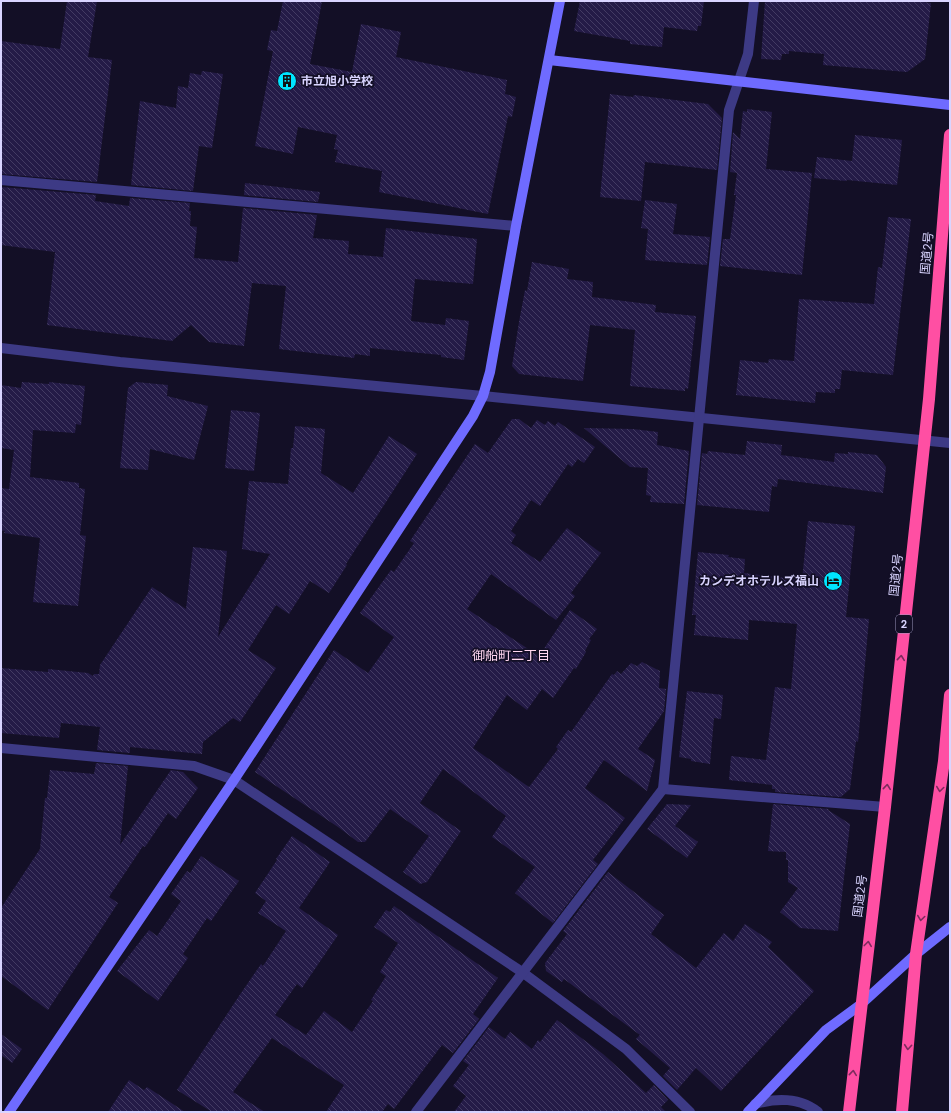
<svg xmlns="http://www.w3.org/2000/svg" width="951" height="1113" font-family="'DM Sans','Noto Sans JP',sans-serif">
	<defs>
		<pattern id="building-back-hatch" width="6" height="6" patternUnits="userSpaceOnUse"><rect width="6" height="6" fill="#241b47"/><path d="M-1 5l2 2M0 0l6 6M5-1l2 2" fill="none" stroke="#433b63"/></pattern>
	</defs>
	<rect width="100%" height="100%" fill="#130f26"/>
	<g fill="url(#building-back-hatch)">
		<path d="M 67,1 L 97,1 L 88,57 L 112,60 L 97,182 L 1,174 L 1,41 L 60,49 Z"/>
		<path d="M 283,1 L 322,1 L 310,64 L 352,72 L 361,24 L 401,32 L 396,57 L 507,80 L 505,94 L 516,97 L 512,117 L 508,116 L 488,214 L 379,192 L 382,171 L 335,162 L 338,150 L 334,149 L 337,135 L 298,127 L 293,154 L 255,146 L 273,51 L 267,50 L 271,30 L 277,31 Z"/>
		<path d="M 580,1 L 704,1 L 701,26 L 698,26 L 697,31 L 664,27 L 662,47 L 630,44 L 630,41 L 574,31 Z"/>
		<path d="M 765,1 L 916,1 L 931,3 L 925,59 L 907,72 L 823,65 L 824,54 L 789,51 L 789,54 L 782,54 L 781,60 L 761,59 Z"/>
		<path d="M 202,71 L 223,74 L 212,148 L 199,146 L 193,191 L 131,185 L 140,101 L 176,108 L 178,86 L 188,88 L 190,73 L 201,75 Z"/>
		<path d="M 610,94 L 633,97 L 634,95 L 708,104 L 722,118 L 717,170 L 645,162 L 641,201 L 600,197 Z"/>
		<path d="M 747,109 L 772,112 L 766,169 L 812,173 L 802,275 L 720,266 L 723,239 L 730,239 L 736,195 L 734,195 L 737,173 L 730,172 L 733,132 L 740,139 L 743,111 L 747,112 Z"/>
		<path d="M 855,135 L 902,140 L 897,185 L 847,180 L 846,181 L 814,178 L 817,157 L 852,161 Z"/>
		<path d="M 245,183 L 320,192 L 318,202 L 244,195 Z"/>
		<path d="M 1,187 L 96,195 L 95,201 L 129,206 L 130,198 L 190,203 L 189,211 L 191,211 L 190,226 L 197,227 L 194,258 L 238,262 L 243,208 L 317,215 L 313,238 L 349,241 L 348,254 L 383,257 L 386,228 L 477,239 L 473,284 L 415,279 L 411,321 L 445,325 L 446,318 L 469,321 L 464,360 L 441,357 L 441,355 L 370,348 L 370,356 L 355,354 L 354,358 L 279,349 L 286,286 L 252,283 L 244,346 L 209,342 L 191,325 L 172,341 L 47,325 L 55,252 L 1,245 Z"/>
		<path d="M 645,200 L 677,204 L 673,234 L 710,237 L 707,265 L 645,260 L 648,229 L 641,228 Z"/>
		<path d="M 888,217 L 911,219 L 893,375 L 842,370 L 840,389 L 835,389 L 835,393 L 816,392 L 815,403 L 736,395 L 740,360 L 768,363 L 769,359 L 794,361 L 799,299 L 874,304 L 878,267 L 882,268 Z"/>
		<path d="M 532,262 L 569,269 L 567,279 L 593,282 L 592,297 L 656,305 L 655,312 L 696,316 L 688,389 L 685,388 L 685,391 L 630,386 L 635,330 L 590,325 L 583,381 L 519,374 L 512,366 L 519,322 L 525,290 L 527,291 Z"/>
		<path d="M 22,382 L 49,384 L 49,382 L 85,386 L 81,425 L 76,424 L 75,433 L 33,430 L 30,477 L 79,483 L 79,488 L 85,489 L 80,535 L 86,536 L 78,606 L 33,602 L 40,538 L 4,533 L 5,531 L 1,530 L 1,488 L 9,489 L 14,450 L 1,448 L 1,385 L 21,388 Z"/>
		<path d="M 136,382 L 168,385 L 167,396 L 208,406 L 194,460 L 150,449 L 148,470 L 120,468 L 128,388 Z"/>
		<path d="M 231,410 L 260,413 L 254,471 L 225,468 Z"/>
		<path d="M 512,419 L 519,419 L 531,428 L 537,420 L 545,425 L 548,421 L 555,426 L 558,422 L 595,447 L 584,463 L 578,459 L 572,467 L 568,464 L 540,506 L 531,500 L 511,531 L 516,535 L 511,543 L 540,562 L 567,528 L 601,553 L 571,593 L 575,596 L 556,620 L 491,574 L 467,609 L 539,656 L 570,610 L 597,629 L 589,639 L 591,640 L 585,651 L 586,652 L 576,669 L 574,668 L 553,698 L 542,689 L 527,710 L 507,695 L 473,748 L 529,787 L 558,749 L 556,747 L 568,730 L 571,732 L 612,674 L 614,675 L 617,671 L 621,674 L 631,663 L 637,666 L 642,662 L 660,671 L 659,688 L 666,689 L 664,711 L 638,749 L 655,760 L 647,791 L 604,760 L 585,788 L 625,818 L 593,860 L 598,864 L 553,923 L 515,893 L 535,867 L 492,837 L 506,816 L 443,769 L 420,803 L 461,831 L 427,882 L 420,884 L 403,872 L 429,836 L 390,809 L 365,842 L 358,842 L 338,827 L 255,772 L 334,650 L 368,673 L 394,637 L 360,613 L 391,570 L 394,572 L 414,543 L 410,541 L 475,444 L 488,453 Z"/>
		<path d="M 295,426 L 325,429 L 321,473 L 353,493 L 389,436 L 417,454 L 346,564 L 347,565 L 329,593 L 310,581 L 289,614 L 276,605 L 248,650 L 276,668 L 240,722 L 233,718 L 203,742 L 202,754 L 130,747 L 130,753 L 97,750 L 100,727 L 61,723 L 59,738 L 1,733 L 1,668 L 48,672 L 48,669 L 88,673 L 93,676 L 94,674 L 99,674 L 100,665 L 152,587 L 186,609 L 193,547 L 227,551 L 218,637 L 270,554 L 242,549 L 249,481 L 288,484 L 291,448 L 293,448 Z"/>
		<path d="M 584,428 L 633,429 L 658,432 L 657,445 L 689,451 L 684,504 L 650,502 L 651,496 L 646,495 L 648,468 L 630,467 Z"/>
		<path d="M 747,441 L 782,445 L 781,455 L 834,462 L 835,453 L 848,454 L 848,452 L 877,455 L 886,467 L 883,493 L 778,479 L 777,487 L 772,486 L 769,512 L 697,505 L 702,453 L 707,454 L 708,451 L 745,455 Z"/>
		<path d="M 808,521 L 855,526 L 846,617 L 869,619 L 858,742 L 856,741 L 850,789 L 841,797 L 775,792 L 775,789 L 772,789 L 772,785 L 729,780 L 731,756 L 766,760 L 775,687 L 791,689 L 797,624 L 749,620 L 748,640 L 694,635 L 696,615 L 692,615 L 698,552 L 729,555 L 728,557 L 745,559 L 744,573 L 802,580 Z"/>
		<path d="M 687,691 L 723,695 L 721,719 L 714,718 L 710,764 L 691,761 L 691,759 L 679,757 Z"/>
		<path d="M 96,763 L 128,766 L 120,845 L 171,770 L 183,772 L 198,788 L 176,819 L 168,813 L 145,847 L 143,846 L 109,897 L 118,903 L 48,1010 L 1,976 L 1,908 L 40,849 L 45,798 L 47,798 L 50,770 L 94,774 Z"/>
		<path d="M 667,804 L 691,805 L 675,826 L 698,842 L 687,858 L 647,829 Z"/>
		<path d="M 773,804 L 829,809 L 828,810 L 850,824 L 838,931 L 800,928 L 780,912 L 798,888 L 788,882 L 788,860 L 786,860 L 786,852 L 768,851 Z"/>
		<path d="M 292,836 L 330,862 L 299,908 L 338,935 L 302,988 L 297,984 L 275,1015 L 306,1035 L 324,1011 L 352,1032 L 373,1001 L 371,1000 L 386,976 L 380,972 L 398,943 L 374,927 L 386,910 L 390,912 L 394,906 L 498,978 L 473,1014 L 479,1019 L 453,1053 L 442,1045 L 394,1109 L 388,1104 L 382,1112 L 326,1112 L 344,1085 L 272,1038 L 233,1092 L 265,1112 L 212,1112 L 177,1090 L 239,996 L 261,964 L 263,966 L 286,931 L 258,913 L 266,901 L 255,893 L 277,860 L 276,859 Z"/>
		<path d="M 201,856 L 239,881 L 211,921 L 207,918 L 183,954 L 188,958 L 158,1001 L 117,971 L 149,930 L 157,936 L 181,901 L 171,894 L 187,871 L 190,873 Z"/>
		<path d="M 608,872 L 664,915 L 651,934 L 696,968 L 724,933 L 733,941 L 745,924 L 772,942 L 768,947 L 814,991 L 721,1091 L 696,1068 L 677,1090 L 663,1076 L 670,1068 L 636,1039 L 640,1035 L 564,979 L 562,982 L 546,971 L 545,963 L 567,934 L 563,931 Z"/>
		<path d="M 557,1020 L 603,1054 L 646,1093 L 654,1085 L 668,1100 L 661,1107 L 666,1112 L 454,1112 L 466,1096 L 453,1086 L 469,1065 L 463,1061 L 489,1027 L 505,1039 L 510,1032 L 532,1049 L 538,1040 L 540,1042 Z"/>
		<path d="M 1,1034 L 22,1049 L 12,1063 L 1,1055 Z"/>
		<path d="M 129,1080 L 144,1090 L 147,1087 L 185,1112 L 108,1112 Z"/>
	</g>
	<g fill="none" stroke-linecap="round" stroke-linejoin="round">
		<g stroke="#3d3a85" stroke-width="10">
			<path d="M 1,180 L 516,226"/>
			<path d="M 1,348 L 120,362 L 483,396 L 950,443"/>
			<path d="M 1,748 L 194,766 L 234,780 L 522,972 L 626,1049 L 690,1112"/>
			<path d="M 663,789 L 885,807"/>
			<path d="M 755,1104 C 777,1098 799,1097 818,1112"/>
			<path d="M 416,1112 L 663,789 L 729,110 L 748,54 L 754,1"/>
		</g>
		<g stroke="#6f6bff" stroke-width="10">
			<path d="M 549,60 L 950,105"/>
			<path d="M 9,1112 L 234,780 L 473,416 L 483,396 L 490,372 L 516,226 L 560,1"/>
			<path d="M 748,1112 L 826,1030 L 860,1005 L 916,954 L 950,927"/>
		</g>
		<g stroke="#ff4fa3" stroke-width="12">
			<path d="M 849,1112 L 885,807 L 929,399 L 950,135"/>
			<path d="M 902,1112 L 916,954 L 944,761 L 950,695"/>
		</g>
	</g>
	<defs><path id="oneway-chevron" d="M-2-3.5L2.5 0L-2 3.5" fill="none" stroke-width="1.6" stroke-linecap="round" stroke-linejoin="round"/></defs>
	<g stroke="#7d2c5e">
		<use href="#oneway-chevron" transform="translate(901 658) rotate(-84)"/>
		<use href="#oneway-chevron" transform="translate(887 787) rotate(-84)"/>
		<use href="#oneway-chevron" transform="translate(940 789) rotate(98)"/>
		<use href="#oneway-chevron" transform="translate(921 918) rotate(98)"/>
		<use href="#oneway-chevron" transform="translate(868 944) rotate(-83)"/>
		<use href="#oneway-chevron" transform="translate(908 1047) rotate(95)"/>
		<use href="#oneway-chevron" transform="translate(853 1073) rotate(-84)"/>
	</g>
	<defs>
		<g id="building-disc" transform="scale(1)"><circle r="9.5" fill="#00e5ff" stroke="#130f26"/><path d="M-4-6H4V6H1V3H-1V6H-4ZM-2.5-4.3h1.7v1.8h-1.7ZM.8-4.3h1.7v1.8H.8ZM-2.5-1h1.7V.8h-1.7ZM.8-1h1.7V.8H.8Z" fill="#111"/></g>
		<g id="hotel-disc" transform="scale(1)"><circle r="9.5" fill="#00e5ff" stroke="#130f26"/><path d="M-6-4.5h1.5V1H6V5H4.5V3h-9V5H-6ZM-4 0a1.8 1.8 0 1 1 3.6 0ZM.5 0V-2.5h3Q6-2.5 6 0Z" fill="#111"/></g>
	</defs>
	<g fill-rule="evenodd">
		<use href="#building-disc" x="287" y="81"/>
		<use href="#hotel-disc" x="833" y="581"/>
	</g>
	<g text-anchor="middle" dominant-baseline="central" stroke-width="3.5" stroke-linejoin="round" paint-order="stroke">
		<rect fill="#130f26" stroke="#9e99be" stroke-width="1" x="896" y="615" width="16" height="18" rx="3"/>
		<g font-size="11" font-weight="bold" fill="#d9d4ff">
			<text x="904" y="624">2</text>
		</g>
		<g font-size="12" font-weight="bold" fill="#d9d4ff" stroke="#130f26" text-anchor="start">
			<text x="301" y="81">市立旭小学校</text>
			<text x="819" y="581" text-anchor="end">カンデオホテルズ福山</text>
		</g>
		<g font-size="12" fill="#d9d4ff" stroke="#130f26">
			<text transform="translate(927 253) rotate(-85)">国道2号</text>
			<text transform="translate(896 575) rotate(-84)">国道2号</text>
			<text transform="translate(860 896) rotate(-83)">国道2号</text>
		</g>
		<g font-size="13" fill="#ffd6f0" stroke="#130f26">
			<text x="511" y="655">御船町二丁目</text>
		</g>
	</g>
	<rect width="951" height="1113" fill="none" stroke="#d9d4ff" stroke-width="4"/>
</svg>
